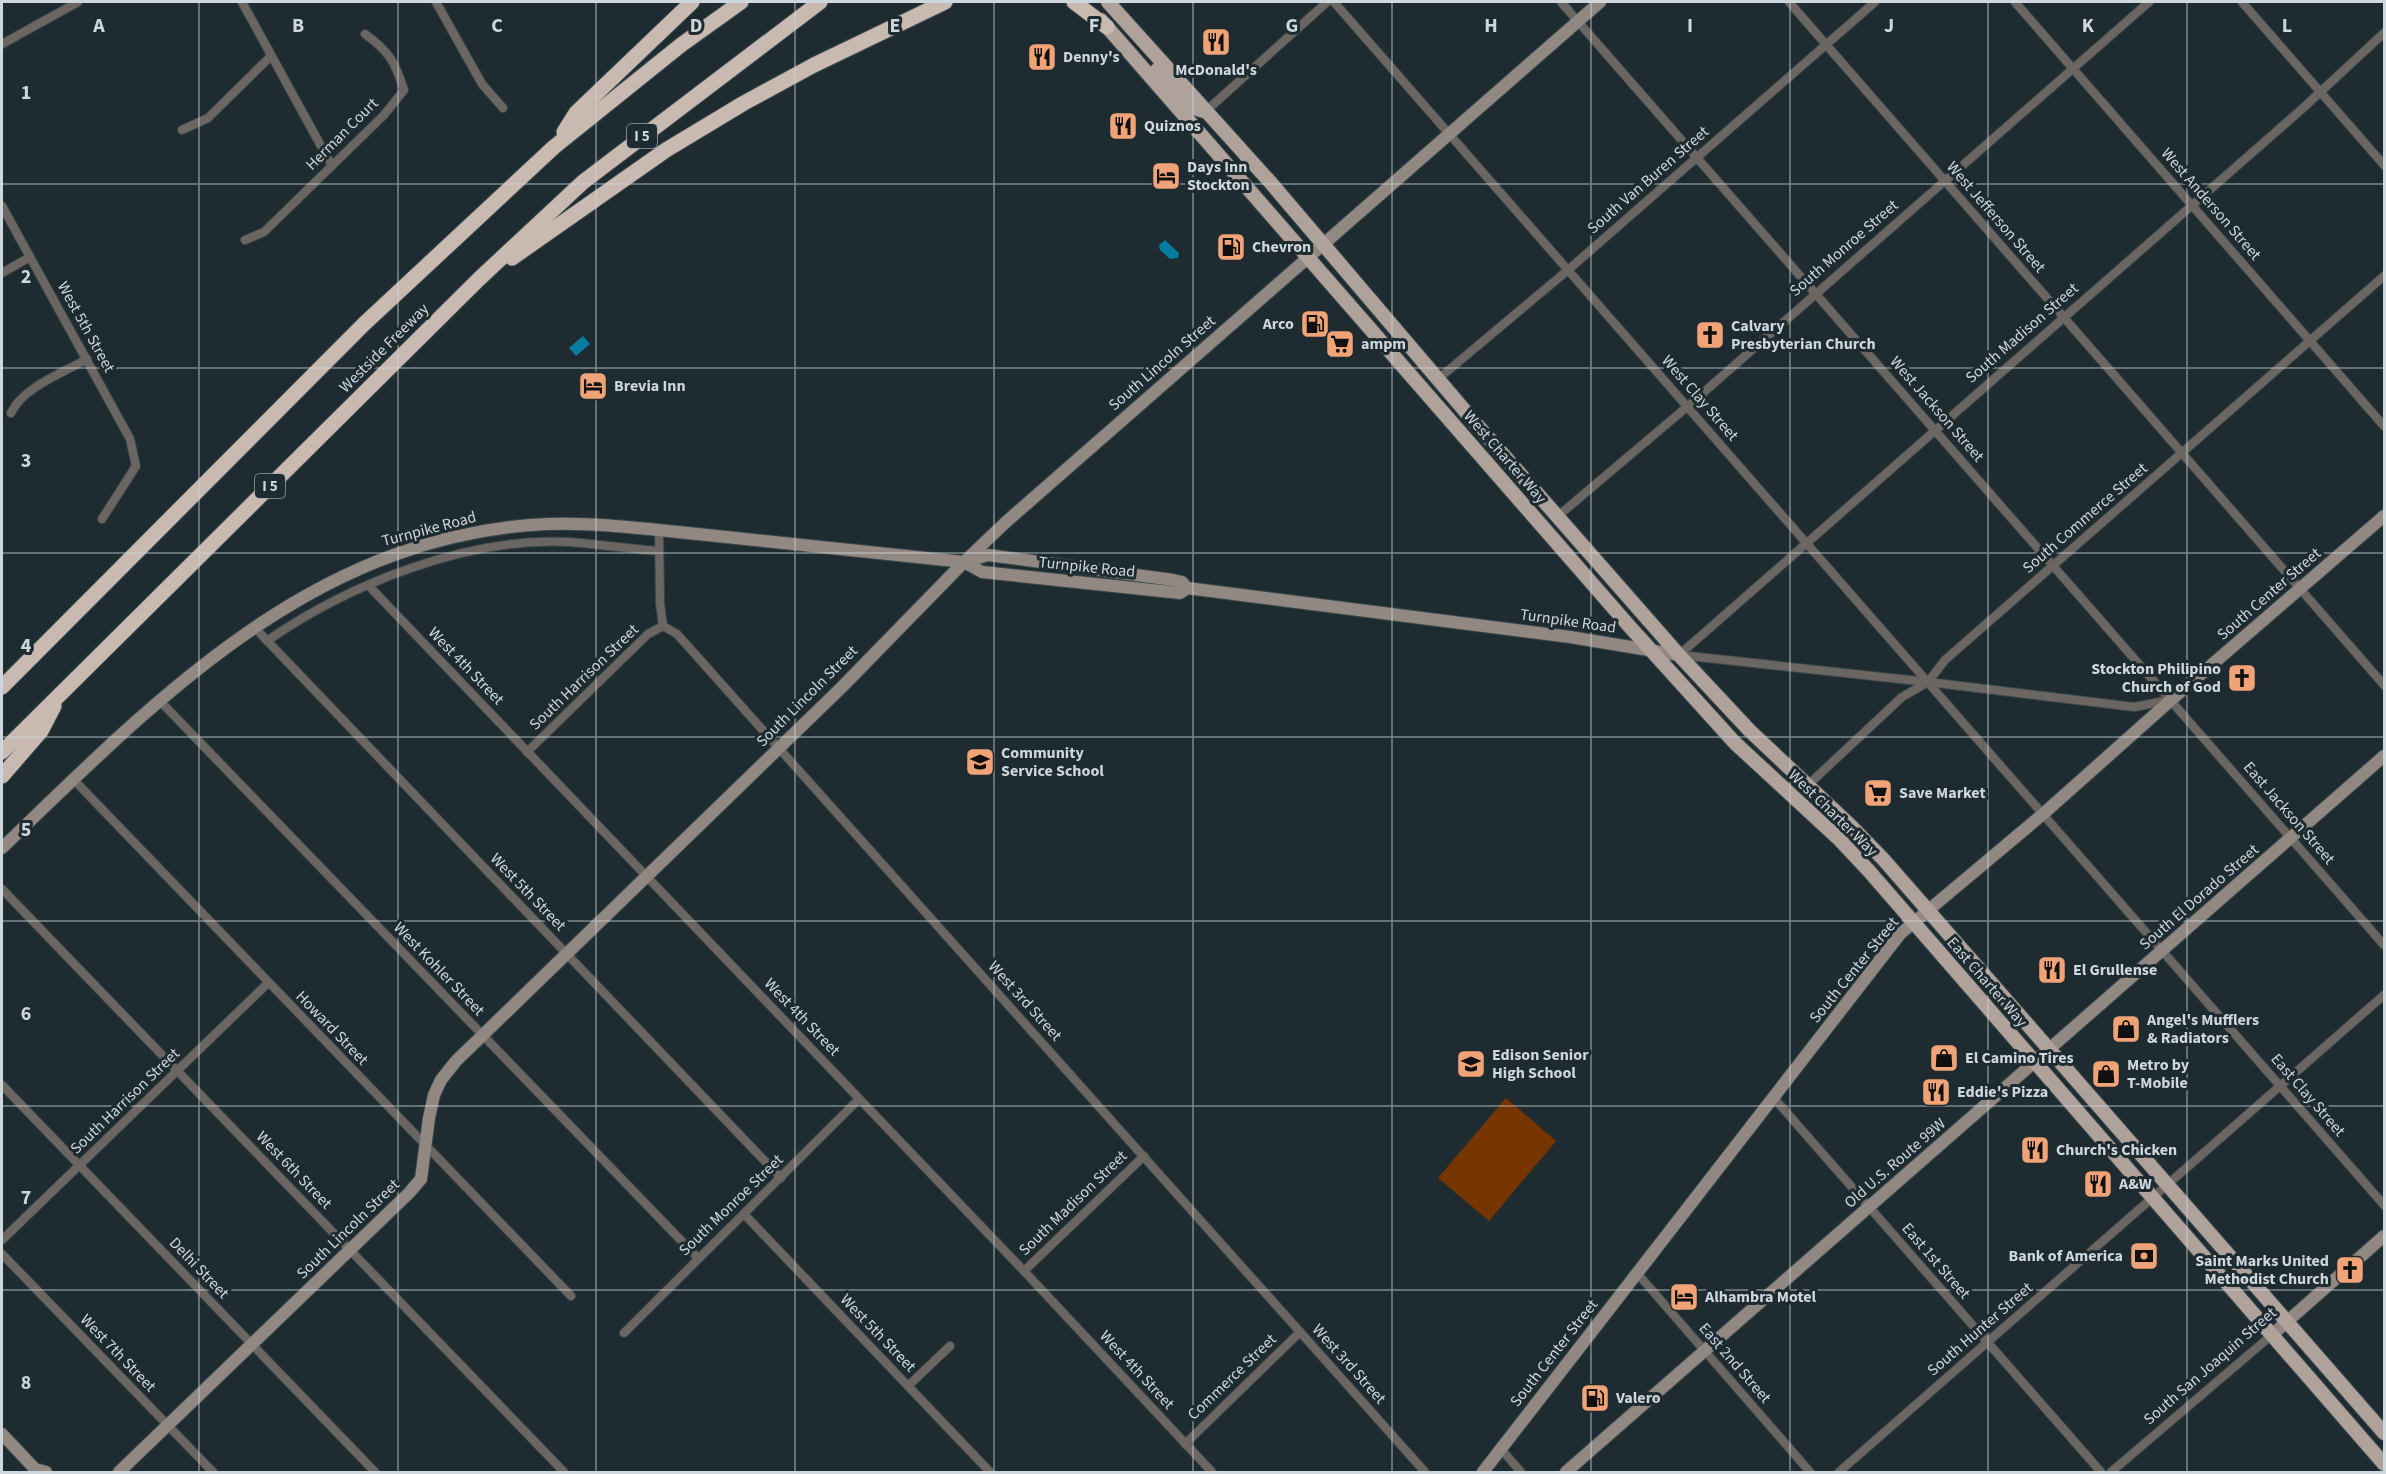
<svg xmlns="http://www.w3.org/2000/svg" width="2386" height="1474" font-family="'Source Sans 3',sans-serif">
	<rect width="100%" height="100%" fill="#1e2b31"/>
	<path fill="#773500" d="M 1506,1098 L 1556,1141 L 1489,1221 L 1438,1178 Z"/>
	<g fill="#077c9e">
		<path d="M 1165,240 L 1179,253 L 1178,258 L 1170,259 L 1160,250 L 1159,245 Z"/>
		<path d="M 583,336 L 590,344 L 576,356 L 569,348 Z"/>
	</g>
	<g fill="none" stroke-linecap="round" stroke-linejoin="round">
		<g stroke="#3a474c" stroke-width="10">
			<g id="street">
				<path d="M 242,2 L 332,166"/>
				<path d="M 436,2 L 482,84 L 503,108"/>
				<path d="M 1334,2 L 2384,1205"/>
				<path d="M 1561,2 L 2384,945"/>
				<path d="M 1789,2 L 2384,685"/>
				<path d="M 2015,2 L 2384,426"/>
				<path d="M 2242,2 L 2384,165"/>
				<path d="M 2,44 L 78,2"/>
				<path d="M 1206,111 L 1327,2"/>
				<path d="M 182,130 L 208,118 L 271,56"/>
				<path d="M 2,206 L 130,439 L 136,466 L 102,519"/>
				<path d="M 245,240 L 264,232 L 384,115 L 404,90 C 395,62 389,51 365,34"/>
				<path d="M 2,273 L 30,257"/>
				<path d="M 1438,379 L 1568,270 L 1875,2"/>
				<path d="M 11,413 C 23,387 63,373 87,359"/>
				<path d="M 1558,516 L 1688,406 L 2149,2"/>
				<path d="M 659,531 L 660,603 L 663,626 L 677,634 L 1425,1472"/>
				<path d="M 368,585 L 1024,1271 L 1212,1472"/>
				<path d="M 254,627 L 781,1178"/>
				<path d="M 267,641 C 349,584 467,537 568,542 C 598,544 629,549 659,551"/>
				<path d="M 1679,655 L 2302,109 L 2384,33"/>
				<path d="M 1680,655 L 1928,682 L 2134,707 L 2170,700"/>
				<path d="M 159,700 L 698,1258"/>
				<path d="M 527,752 L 648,634 L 663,626"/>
				<path d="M 73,779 L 571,1296"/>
				<path d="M 1808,785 L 1902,697 L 1928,682 L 1945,660 L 2384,276"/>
				<path d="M 2,889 L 564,1472"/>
				<path d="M 2,1085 L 375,1472"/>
				<path d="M 1773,1097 L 2101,1472"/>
				<path d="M 744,1214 L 990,1472"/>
				<path d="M 2,1240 L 268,983"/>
				<path d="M 2,1254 L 213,1472"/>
				<path d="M 1024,1271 L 1144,1156"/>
				<path d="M 1637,1273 L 1810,1472"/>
				<path d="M 624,1333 L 859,1099"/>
				<path d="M 908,1386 L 950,1346"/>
				<path d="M 1185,1444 L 1300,1332"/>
				<path d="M 1501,1449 L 1521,1472"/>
				<path d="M 1839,1472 L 2384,995"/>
				<path d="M 2111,1472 L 2273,1334"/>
			</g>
		</g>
		<g stroke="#3a474c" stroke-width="14">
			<g id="secondary">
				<path d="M 964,562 L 982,572 L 1180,593 L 1187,588 L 1570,637 L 1679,655"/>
				<path d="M 2,848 C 159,697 314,535 547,524 C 600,522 654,530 707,535 C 793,544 878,553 964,562 L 988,555 L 1173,580 L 1182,582 L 1187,588"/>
				<path d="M 2273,1334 L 2384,1236"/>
				<path d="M 2,1434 L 35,1469 L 46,1472"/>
				<path d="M 119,1472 L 409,1193 L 421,1179 L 429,1118 L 434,1095 L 441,1080 L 456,1061 L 842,687 L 964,562 L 1006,522 L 1600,2"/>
				<path d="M 1483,1472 L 1900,934 L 2043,814 L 2171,700 L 2384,516"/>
				<path d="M 1566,1472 L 2384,756"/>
			</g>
		</g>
		<g stroke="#3a474c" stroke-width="16">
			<g id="primary">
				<path d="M 1108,2 L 1271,183 L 1471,418 L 1679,655 L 1750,731 L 1852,827 L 1884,860 L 2384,1433"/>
				<path d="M 1101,20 L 1630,627 L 1735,743 L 1838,838 L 1869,871 L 2384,1464"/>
				<path d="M 1157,70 L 1188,106 L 1204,111"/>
			</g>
		</g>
		<g stroke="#3a474c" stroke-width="17">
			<g id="highway">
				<path d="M 1074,2 L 1107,27"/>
				<path d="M 564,132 L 576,113 L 692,2"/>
				<path d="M 512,258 L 666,150 L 744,103 L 814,65 L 945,2"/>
				<path d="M 2,687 L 364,324 L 554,147 L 681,45 L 741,2"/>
				<path d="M 2,752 L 479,279 L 583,182 L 820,2"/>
				<path d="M 2,776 L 41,731 L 54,706"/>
			</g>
		</g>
		<use href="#street" stroke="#6c6662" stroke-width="8"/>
		<use href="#secondary" stroke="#928882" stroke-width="12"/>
		<use href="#primary" stroke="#afa29b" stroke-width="14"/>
		<use href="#highway" stroke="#c9bab1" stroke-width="15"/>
	</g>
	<path fill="none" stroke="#ced7db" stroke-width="1.5" stroke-opacity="0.55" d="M 199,2 L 199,1472M 398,2 L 398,1472M 596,2 L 596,1472M 795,2 L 795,1472M 994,2 L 994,1472M 1193,2 L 1193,1472M 1392,2 L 1392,1472M 1591,2 L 1591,1472M 1790,2 L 1790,1472M 1988,2 L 1988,1472M 2187,2 L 2187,1472M 2,184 L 2384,184M 2,368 L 2384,368M 2,553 L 2384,553M 2,737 L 2384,737M 2,921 L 2384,921M 2,1106 L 2384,1106M 2,1290 L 2384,1290"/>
	<defs>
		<g id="restaurant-square" transform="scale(1.5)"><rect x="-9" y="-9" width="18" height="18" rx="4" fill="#efa377" stroke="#1e2b31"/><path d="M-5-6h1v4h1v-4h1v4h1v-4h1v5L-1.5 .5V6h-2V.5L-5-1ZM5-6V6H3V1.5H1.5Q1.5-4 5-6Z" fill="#111"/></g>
		<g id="hotel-square" transform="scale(1.5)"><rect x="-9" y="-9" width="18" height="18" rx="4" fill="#efa377" stroke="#1e2b31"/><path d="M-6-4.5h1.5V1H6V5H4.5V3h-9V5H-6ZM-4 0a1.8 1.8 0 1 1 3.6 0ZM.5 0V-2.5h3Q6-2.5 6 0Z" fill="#111"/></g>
		<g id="fuel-square" transform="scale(1.5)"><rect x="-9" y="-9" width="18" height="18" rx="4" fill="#efa377" stroke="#1e2b31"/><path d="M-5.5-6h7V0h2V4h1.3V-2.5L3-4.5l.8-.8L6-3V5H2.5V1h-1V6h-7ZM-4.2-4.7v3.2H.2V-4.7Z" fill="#111"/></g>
		<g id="church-square" transform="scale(1.5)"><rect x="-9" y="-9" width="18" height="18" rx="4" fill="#efa377" stroke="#1e2b31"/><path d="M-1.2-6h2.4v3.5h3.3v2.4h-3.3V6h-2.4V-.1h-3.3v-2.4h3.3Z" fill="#111"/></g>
		<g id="supermarket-square" transform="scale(1.5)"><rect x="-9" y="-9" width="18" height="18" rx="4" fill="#efa377" stroke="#1e2b31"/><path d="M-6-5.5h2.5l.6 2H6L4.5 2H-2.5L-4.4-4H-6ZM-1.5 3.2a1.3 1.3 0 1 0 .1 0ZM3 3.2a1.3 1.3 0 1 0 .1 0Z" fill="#111"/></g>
		<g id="school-square" transform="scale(1.5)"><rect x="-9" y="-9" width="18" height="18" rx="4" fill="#efa377" stroke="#1e2b31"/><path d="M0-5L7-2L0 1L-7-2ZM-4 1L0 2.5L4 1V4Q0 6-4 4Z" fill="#111"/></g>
		<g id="shop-square" transform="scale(1.5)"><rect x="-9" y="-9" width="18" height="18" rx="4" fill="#efa377" stroke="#1e2b31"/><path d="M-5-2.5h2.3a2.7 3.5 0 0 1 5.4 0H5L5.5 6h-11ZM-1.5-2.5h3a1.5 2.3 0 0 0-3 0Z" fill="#111"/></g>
		<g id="bank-square" transform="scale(1.5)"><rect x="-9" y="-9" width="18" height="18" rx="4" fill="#efa377" stroke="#1e2b31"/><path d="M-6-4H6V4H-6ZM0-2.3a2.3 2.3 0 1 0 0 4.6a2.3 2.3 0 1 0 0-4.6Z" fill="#111"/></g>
	</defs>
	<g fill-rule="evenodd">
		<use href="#restaurant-square" x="1216" y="42"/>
		<use href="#restaurant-square" x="1042" y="57"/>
		<use href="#restaurant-square" x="1123" y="126"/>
		<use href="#hotel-square" x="1166" y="176"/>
		<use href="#fuel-square" x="1231" y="247"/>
		<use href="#fuel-square" x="1315" y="324"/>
		<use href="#church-square" x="1710" y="335"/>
		<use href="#supermarket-square" x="1340" y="344"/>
		<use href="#hotel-square" x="593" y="386"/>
		<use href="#church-square" x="2242" y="678"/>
		<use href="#school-square" x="980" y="762"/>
		<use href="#supermarket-square" x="1878" y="793"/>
		<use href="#restaurant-square" x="2052" y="970"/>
		<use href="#shop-square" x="2126" y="1029"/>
		<use href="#shop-square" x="1944" y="1058"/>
		<use href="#school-square" x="1471" y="1064"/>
		<use href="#shop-square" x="2106" y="1074"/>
		<use href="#restaurant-square" x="1936" y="1092"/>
		<use href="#restaurant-square" x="2035" y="1150"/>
		<use href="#restaurant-square" x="2098" y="1184"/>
		<use href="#bank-square" x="2144" y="1256"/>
		<use href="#church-square" x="2350" y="1270"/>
		<use href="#hotel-square" x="1684" y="1297"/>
		<use href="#fuel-square" x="1595" y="1398"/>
	</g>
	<g text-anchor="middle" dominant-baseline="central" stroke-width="6" stroke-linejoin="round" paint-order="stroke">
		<g fill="#1e2b31" stroke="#99a3a8" stroke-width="1.5">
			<rect x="627" y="124" width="30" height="24" rx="4.5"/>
			<rect x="255" y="474" width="30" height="24" rx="4.5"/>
		</g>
		<g font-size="15" font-weight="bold" fill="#ced7db">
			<text x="642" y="136">I 5</text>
			<text x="270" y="486">I 5</text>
		</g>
		<g font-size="16" font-weight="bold" fill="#ced7db" stroke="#1e2b31" text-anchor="start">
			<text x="1063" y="57">Denny's</text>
			<text x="1216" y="70" text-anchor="middle">McDonald's</text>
			<text x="1144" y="126">Quiznos</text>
			<text x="1187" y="167">Days Inn<tspan x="1187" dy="18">Stockton</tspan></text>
			<text x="1252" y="247">Chevron</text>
			<text x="1294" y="324" text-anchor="end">Arco</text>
			<text x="1731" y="326">Calvary<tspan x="1731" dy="18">Presbyterian Church</tspan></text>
			<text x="1361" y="344">ampm</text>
			<text x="614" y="386">Brevia Inn</text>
			<text x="2221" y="669" text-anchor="end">Stockton Philipino<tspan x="2221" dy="18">Church of God</tspan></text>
			<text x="1001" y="753">Community<tspan x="1001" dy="18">Service School</tspan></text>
			<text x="1899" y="793">Save Market</text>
			<text x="2073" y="970">El Grullense</text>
			<text x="2147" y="1020">Angel's Mufflers<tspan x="2147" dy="18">&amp; Radiators</tspan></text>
			<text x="1492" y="1055">Edison Senior<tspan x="1492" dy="18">High School</tspan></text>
			<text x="1965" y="1058">El Camino Tires</text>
			<text x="2127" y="1065">Metro by<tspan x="2127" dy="18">T-Mobile</tspan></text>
			<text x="1957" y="1092">Eddie's Pizza</text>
			<text x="2056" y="1150">Church's Chicken</text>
			<text x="2119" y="1184">A&amp;W</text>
			<text x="2123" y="1256" text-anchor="end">Bank of America</text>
			<text x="2329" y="1261" text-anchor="end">Saint Marks United<tspan x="2329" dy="18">Methodist Church</tspan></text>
			<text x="1705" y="1297">Alhambra Motel</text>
			<text x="1616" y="1398">Valero</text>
		</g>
		<g font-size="16" fill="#ced7db" stroke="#1e2b31">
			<text transform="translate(342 134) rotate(-45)">Herman Court</text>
			<text transform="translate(1648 180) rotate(-41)">South Van Buren Street</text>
			<text transform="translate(2211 204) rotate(49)">West Anderson Street</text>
			<text transform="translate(1996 217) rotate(49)">West Jefferson Street</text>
			<text transform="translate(1844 248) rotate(-41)">South Monroe Street</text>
			<text transform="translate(86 327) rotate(61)">West 5th Street</text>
			<text transform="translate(2022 333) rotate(-41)">South Madison Street</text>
			<text transform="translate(384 348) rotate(-45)">Westside Freeway</text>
			<text transform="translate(1162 363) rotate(-41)">South Lincoln Street</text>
			<text transform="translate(1700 398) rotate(49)">West Clay Street</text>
			<text transform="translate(1937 409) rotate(49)">West Jackson Street</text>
			<text transform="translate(1505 457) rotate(49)">West Charter Way</text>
			<text transform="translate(2085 518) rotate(-41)">South Commerce Street</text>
			<text transform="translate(429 529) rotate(-15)">Turnpike Road</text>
			<text transform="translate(1087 567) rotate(6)">Turnpike Road</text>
			<text transform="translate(2269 594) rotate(-41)">South Center Street</text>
			<text transform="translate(1568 621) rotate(8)">Turnpike Road</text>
			<text transform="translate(466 666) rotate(46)">West 4th Street</text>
			<text transform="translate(584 677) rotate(-44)">South Harrison Street</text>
			<text transform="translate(807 696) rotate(-45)">South Lincoln Street</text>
			<text transform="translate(1833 813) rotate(44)">West Charter Way</text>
			<text transform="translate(2289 813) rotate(49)">East Jackson Street</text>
			<text transform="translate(528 892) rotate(46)">West 5th Street</text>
			<text transform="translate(2199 897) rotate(-41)">South El Dorado Street</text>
			<text transform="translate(439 969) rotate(46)">West Kohler Street</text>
			<text transform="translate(1854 970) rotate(-51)">South Center Street</text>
			<text transform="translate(1987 982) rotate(49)">East Charter Way</text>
			<text transform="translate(1025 1001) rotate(48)">West 3rd Street</text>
			<text transform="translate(802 1017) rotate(46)">West 4th Street</text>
			<text transform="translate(332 1028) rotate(46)">Howard Street</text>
			<text transform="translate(2308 1095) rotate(49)">East Clay Street</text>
			<text transform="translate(125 1101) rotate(-44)">South Harrison Street</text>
			<text transform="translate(1895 1163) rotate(-41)">Old U.S. Route 99W</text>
			<text transform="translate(294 1170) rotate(46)">West 6th Street</text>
			<text transform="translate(1073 1203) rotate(-44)">South Madison Street</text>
			<text transform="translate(731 1205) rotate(-44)">South Monroe Street</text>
			<text transform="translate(348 1229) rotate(-44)">South Lincoln Street</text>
			<text transform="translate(1936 1261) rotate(49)">East 1st Street</text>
			<text transform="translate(199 1268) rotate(46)">Delhi Street</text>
			<text transform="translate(1980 1329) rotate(-41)">South Hunter Street</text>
			<text transform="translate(878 1333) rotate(46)">West 5th Street</text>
			<text transform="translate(118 1353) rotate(46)">West 7th Street</text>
			<text transform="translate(1554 1353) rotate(-52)">South Center Street</text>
			<text transform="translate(1735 1363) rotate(49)">East 2nd Street</text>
			<text transform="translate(1349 1364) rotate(48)">West 3rd Street</text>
			<text transform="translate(2210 1366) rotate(-41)">South San Joaquin Street</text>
			<text transform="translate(1137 1370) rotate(47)">West 4th Street</text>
			<text transform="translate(1232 1377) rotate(-44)">Commerce Street</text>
		</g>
	</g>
	<g font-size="20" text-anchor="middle" font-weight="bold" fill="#ced7db" stroke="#1e2b31" stroke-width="6" stroke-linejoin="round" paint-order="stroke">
		<text x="99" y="32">A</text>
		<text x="298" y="32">B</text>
		<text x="497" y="32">C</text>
		<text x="696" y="32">D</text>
		<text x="895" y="32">E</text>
		<text x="1094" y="32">F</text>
		<text x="1292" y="32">G</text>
		<text x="1491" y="32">H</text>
		<text x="1690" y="32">I</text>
		<text x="1889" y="32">J</text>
		<text x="2088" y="32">K</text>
		<text x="2287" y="32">L</text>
		<text x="26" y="99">1</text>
		<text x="26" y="283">2</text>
		<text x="26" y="467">3</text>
		<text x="26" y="652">4</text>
		<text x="26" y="836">5</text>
		<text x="26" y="1020">6</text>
		<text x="26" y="1204">7</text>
		<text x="26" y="1389">8</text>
	</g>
	<rect width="2386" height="1474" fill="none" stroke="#ced7db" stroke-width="6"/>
</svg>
